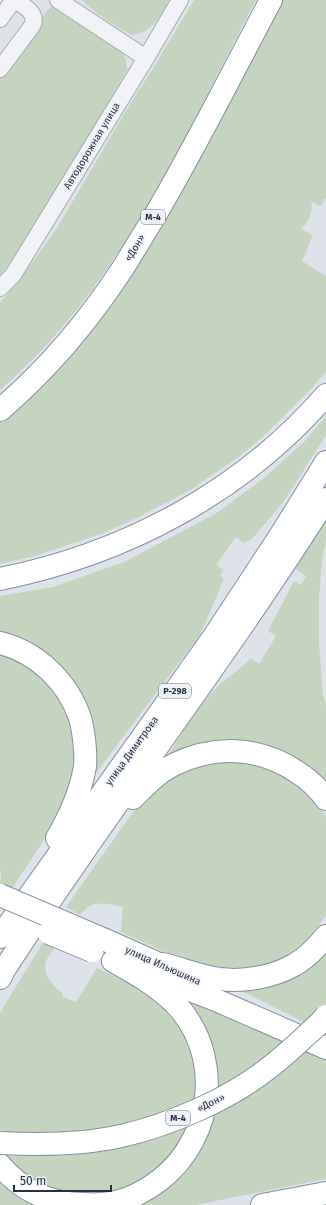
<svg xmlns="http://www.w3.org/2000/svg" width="326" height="1205" font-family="'Fira Sans',sans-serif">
	<rect width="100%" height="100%" fill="#dee3e9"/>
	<g fill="#c4d4bf">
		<path d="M 83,0 L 169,0 C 160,17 153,32 132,35 C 121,30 89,10 83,0 Z"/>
		<path d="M 194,0 L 256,0 C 184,137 120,287 0,390 L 0,303 L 26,271 L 57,228 L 130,104 L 152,70 Z"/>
		<path d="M 281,0 L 326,0 L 326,198 L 320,206 L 313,202 L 311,206 L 312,208 L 309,219 L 301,229 L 313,235 L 302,261 L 326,276 L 326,372 L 311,389 L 265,435 L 241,455 L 192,489 L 137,518 L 101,534 L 35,556 L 0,564 L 0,421 L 29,395 Z"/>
		<path d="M 52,6 L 117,46 C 124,52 127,60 127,70 L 54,196 L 24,243 L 0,276 L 0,77 L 46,12 Z"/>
		<path d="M 326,416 L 326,435 L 285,500 L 252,539 L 244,543 L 236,537 L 216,565 L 223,570 L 220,576 L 224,579 L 200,635 L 93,777 L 73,683 L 60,665 L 44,651 L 25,640 L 13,635 L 0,632 L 0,596 L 53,587 L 124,562 L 215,514 L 264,478 L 305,441 Z"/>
		<path d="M 326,516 L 326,540 L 322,561 L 319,598 L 319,642 L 323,695 L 326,705 L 326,782 C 308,760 263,739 234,741 C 227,741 220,744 213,746 C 197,750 182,754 166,758 C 181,736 195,711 213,691 C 224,679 240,671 250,658 L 259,664 L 276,636 L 268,631 L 294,581 L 301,585 L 306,576 L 294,568 Z"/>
		<path d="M 0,653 C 8,657 17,660 25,664 C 40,672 59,693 65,709 C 75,736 78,771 68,799 C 63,811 55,822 48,833 C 36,853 23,872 10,891 L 0,888 L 1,872 L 0,870 Z"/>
		<path d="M 233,761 L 259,765 L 288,778 L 316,800 L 324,813 L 326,817 L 326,915 L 324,918 L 307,941 L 286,957 L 257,967 L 229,969 L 205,964 L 165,952 L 121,932 L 123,907 C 106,903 92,899 80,915 L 66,907 L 125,823 L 144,798 L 166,778 L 207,763 Z"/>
		<path d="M 44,941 L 56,946 C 53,950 49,955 47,959 C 40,974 54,986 63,994 L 62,996 L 76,1002 L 97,968 L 141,989 L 170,1010 L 178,1020 L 195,1056 L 198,1089 L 187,1129 L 177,1149 L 155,1172 L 129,1188 L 98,1197 L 57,1191 L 38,1184 L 25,1176 L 2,1155 L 0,1151 L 0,1013 L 15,988 Z"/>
		<path d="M 326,954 L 326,1040 L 298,1019 L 237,989 L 311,966 Z"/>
		<path d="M 178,995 L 326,1059 L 326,1179 L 195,1205 L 131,1205 L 183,1171 L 200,1149 L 210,1125 Z"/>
		<path d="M 0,1182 L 18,1195 L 38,1205 L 0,1205 Z"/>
	</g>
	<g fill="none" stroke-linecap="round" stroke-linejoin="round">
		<g stroke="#a3aab4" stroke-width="18">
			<g id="minor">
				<path d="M 58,0 L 146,58"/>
				<path d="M 0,19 L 10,5"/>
				<path d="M 0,69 L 32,26 C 39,13 23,6 15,0"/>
				<path d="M 0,288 L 13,275 L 146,58 L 180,0"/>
			</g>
		</g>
		<g stroke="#8490a1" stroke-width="24">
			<g id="highway">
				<path d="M 0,410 C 47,370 89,320 123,268 C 133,252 143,235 153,219 C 195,148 232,73 271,0"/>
				<path d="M 0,579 C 125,554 242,492 326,395"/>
				<path d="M 0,643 C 37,652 68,682 80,718 C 82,724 83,732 84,739 C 85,748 86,757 85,766 C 81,791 70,816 57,838"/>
				<path d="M 133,798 C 145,786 157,773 173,765 C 214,745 259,746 297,772 C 308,779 318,788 326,799"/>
				<path d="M 0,937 L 213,638 L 280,536 L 326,462"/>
				<path d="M 103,939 L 177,972"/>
				<path d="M 163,964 C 182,969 200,976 220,979 C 244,982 273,977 294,965 C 307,958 317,947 326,936"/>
				<path d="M 151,975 L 216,1000 L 326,1048"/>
				<path d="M 0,978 L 4,970 C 107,810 225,660 326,499"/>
				<path d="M 0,1165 C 22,1191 50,1204 84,1204 C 97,1205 111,1204 123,1200 C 133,1197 142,1192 150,1187 C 210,1149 226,1066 181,1010 C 162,988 138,975 113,961"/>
				<path d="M 262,1205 L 326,1193"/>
			</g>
		</g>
		<use href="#minor" stroke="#f1f3f7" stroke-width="16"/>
		<use href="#highway" stroke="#fff" stroke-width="22"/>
		<g stroke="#8490a1" stroke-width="24" stroke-linecap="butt">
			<g id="highway-bridge">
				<path d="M 0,895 L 103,939"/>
				<path d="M 49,933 L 92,951"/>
				<path d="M 0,1143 C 40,1145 82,1145 121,1136 C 170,1125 230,1099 270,1067 C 287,1054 303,1038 320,1023 L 326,1016"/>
			</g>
		</g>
		<use href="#highway-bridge" stroke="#fff" stroke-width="22"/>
	</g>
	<g text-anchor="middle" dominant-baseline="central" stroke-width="3" stroke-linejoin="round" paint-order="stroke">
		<g fill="#eef2f7" stroke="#626a78" stroke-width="1">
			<rect x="141" y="210" width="24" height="14" rx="3"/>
			<rect x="159" y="684" width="32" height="14" rx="3"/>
			<rect x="166" y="1111" width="24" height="14" rx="3"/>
		</g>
		<g font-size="9" font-weight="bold" fill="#263042">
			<text x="153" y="217">М-4</text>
			<text x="175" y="691">Р-298</text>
			<text x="178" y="1118">М-4</text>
		</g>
		<g font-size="10" fill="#263042" stroke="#eef2f7">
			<text transform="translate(92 146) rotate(-59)">Автодорожная улица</text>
			<text transform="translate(135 248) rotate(-59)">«Дон»</text>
			<text transform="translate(132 751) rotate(-54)">улица Димитрова</text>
			<text transform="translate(163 966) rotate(24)">улица Ильюшина</text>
			<text transform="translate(211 1103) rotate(-26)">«Дон»</text>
		</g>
	</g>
	<path d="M14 1185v6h97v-6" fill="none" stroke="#263042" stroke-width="2"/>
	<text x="20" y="1185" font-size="12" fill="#263042" stroke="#eef2f7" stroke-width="3" paint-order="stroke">50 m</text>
</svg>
